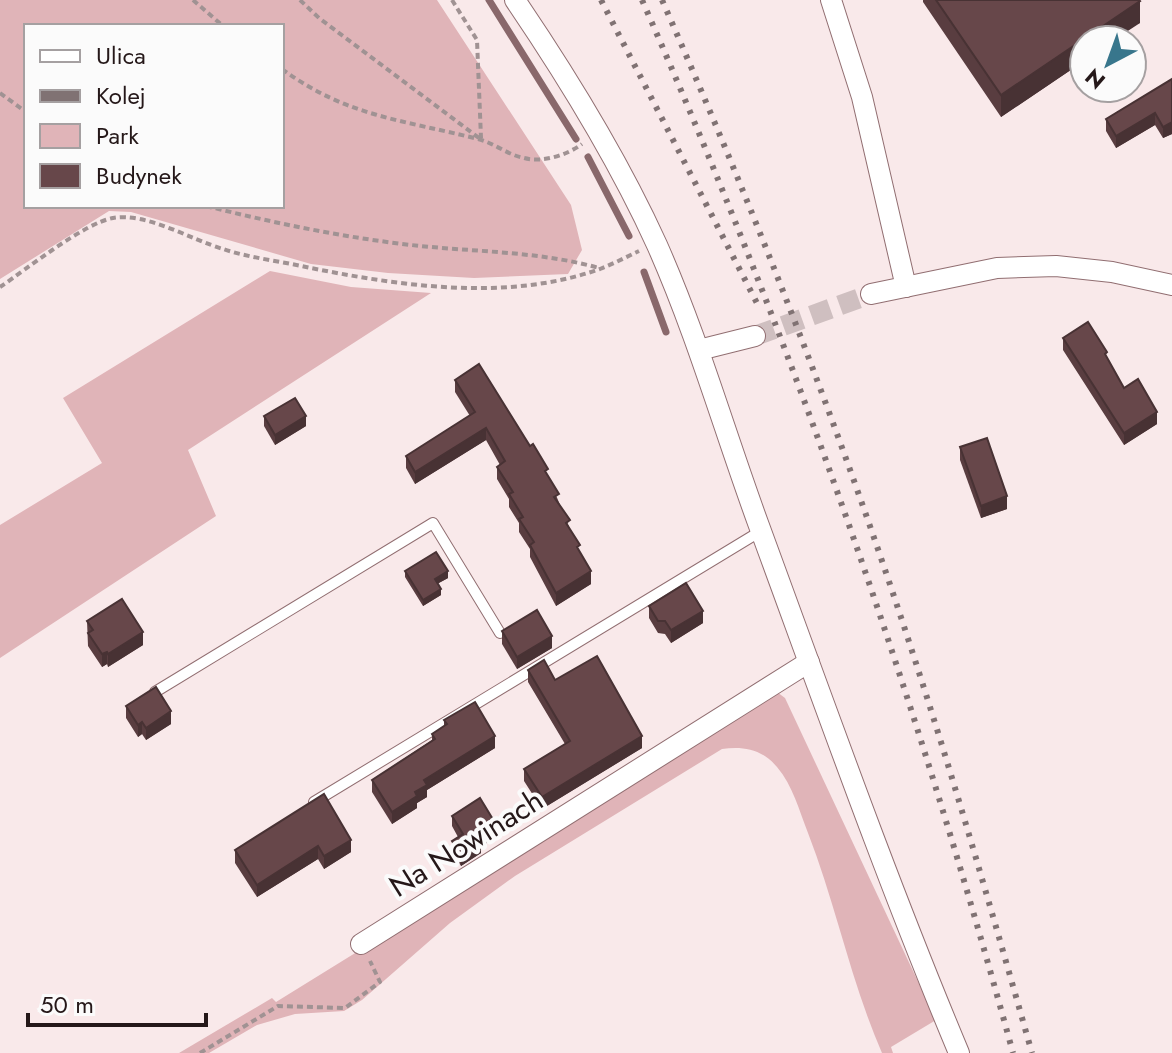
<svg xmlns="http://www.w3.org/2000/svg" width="1172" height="1053" font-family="Jost,sans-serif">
	<rect width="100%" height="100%" fill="#f9e9ea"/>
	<g fill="#e0b4b8" fill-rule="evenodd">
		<path d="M 0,0 L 437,0 L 571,205 L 582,250 L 568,274 L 474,278 L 388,273 L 311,264 L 131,212 L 109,211 L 0,279 ZM 26,26 L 282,26 L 282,206 L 26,206 Z"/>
		<path d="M 270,271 L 351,287 L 431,293 L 188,450 L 216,516 L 0,658 L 0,525 L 102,463 L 63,398 Z"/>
		<path d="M 777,692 L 785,698 L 936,1020 L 891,1047 L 893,1053 L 882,1053 C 851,982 836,905 808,833 C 799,810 793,786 777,767 C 762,749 743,746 722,749 L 515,876 L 450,923 L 362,1000 L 344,1011 L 295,1014 L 257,1025 L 209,1053 L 179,1053 L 272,998 L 276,1002 Z"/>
	</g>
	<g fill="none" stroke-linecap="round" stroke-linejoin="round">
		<g stroke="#89686b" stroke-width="7">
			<path d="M 489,0 L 576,139"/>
			<path d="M 588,157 L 629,236"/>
			<path d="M 644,272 L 666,332"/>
		</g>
		<path stroke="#cfbfc0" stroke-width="20" stroke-dasharray="20 10" stroke-linecap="butt" d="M 755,336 L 871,294"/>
		<g stroke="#916e71" stroke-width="12">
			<g id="service">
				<path d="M 155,692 L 433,523 L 500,633"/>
				<path d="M 314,802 L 761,531"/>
			</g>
		</g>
		<g stroke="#916e71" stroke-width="22">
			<g id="minor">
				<path d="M 515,0 C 568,78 618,159 657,245 C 697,335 724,430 758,523 C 823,700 886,879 959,1053"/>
				<path d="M 831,0 L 862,97 L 906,287"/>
				<path d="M 871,294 L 997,268 L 1056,266 L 1112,272 L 1172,285"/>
				<path d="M 699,350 L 755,336"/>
				<path d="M 361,944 L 809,662"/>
			</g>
		</g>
		<g stroke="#a09293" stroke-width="4" stroke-dasharray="6 4" stroke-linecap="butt">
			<path d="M 193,0 L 223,26"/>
			<path d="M 300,0 L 319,18 L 479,138"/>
			<path d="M 452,0 L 477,40 L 481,138"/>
			<path d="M 282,69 C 347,117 404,120 478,139 C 494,143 508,155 524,158 C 543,163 567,155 582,144"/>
			<path d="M 0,93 L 26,112"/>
			<path d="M 206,206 C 274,223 342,237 411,245 C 473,252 539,251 599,268"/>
			<path d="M 0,287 C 27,269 84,223 113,218 C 146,212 192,240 223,249 C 250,258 279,261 306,267 C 400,286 507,302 600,269 C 613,264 626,257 639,251"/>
			<path d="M 200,1053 L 278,1006 L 345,1008 L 380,982 L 370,961"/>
		</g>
		<use href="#service" stroke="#fff" stroke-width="10"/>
		<use href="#minor" stroke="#fff" stroke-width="20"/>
		<g stroke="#807273" stroke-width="6" stroke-dasharray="4 8" stroke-linecap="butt">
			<path d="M 601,0 L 759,307"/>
			<path d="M 642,0 C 792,341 915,693 1013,1053"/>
			<path d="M 662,0 C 756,214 841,432 913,654 C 956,786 994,919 1032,1053"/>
		</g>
	</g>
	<g fill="#593d40">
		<path d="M 923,0 L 1139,0 L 1140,23 L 1084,40 L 1084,61 L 1001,117 L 923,2 Z"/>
		<path d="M 1172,79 L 1172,134 L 1163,138 L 1155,125 L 1116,148 L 1106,131 L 1106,119 Z"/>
		<path d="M 1063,338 L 1107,357 L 1124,388 L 1157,424 L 1124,445 L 1063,350 Z"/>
		<path d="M 455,380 L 548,476 L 580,553 L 591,584 L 556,606 L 530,557 L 530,549 L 519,532 L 519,523 L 509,507 L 509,499 L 497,479 L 497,467 L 500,465 L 486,440 L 415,484 L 406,468 L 406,456 L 470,416 L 455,392 Z"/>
		<path d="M 264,416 L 306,426 L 275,445 L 264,426 Z"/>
		<path d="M 960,447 L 1007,509 L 981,518 L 960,460 Z"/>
		<path d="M 405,571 L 448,578 L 437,584 L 441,595 L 423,606 L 405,577 Z"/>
		<path d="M 649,606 L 703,623 L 671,643 L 665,634 L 658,633 L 649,618 Z"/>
		<path d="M 87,621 L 143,645 L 108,667 L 107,664 L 102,667 L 88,646 Z"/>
		<path d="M 502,631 L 552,648 L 517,669 L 502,644 Z"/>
		<path d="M 528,670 L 555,680 L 642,748 L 542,809 L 524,781 L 524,769 L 565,744 L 528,682 Z"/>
		<path d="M 126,706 L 171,724 L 146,740 L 142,734 L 138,737 L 126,718 Z"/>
		<path d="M 444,720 L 495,748 L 427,790 L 427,797 L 417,803 L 417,808 L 392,824 L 372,792 L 372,780 L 432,740 L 432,734 L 444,726 Z"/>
		<path d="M 324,794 L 351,852 L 324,869 L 318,859 L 257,897 L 235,863 L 235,850 Z"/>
		<path d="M 452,816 L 497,836 L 481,847 L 481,853 L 461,866 L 452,852 L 452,841 L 458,837 L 452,826 Z"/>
	</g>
	<g fill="#483234">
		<path d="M 1140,1 L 1140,23 L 1114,40 L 1084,40 L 1084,61 L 1001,117 L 1001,95 Z"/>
		<path d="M 1155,113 L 1155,125 L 1116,148 L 1116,136 Z"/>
		<path d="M 1172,122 L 1172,134 L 1163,138 L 1163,127 Z"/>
		<path d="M 1157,412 L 1157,424 L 1124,445 L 1124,433 Z"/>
		<path d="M 306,416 L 306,426 L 275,445 L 275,435 Z"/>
		<path d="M 486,428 L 486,440 L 415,484 L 415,472 Z"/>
		<path d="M 1007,496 L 1007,509 L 981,518 L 981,506 Z"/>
		<path d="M 448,571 L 448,578 L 435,585 L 435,579 Z"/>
		<path d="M 591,571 L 591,584 L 556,606 L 556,593 Z"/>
		<path d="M 441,589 L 441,595 L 423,606 L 423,600 Z"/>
		<path d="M 703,611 L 703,623 L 671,643 L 671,630 Z"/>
		<path d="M 143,632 L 143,645 L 108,667 L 108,654 Z"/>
		<path d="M 552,636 L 552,648 L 517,669 L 517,657 Z"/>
		<path d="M 107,652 L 107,664 L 102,667 L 102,654 Z"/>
		<path d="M 171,711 L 171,724 L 146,740 L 146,728 Z"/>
		<path d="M 142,722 L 142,734 L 138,737 L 138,725 Z"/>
		<path d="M 495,736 L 495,748 L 427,790 L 427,797 L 417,803 L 417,808 L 392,824 L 392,812 L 415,792 L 424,780 Z"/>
		<path d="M 642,736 L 642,748 L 542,809 L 542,797 Z"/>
		<path d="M 497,826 L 497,836 L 481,847 L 481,853 L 461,866 L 461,855 L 478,838 Z"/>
		<path d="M 351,840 L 351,852 L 324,869 L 324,856 Z"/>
		<path d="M 318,846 L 318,859 L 257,897 L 257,885 Z"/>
	</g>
	<g fill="#67474a" stroke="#483234" stroke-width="2">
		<path d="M 936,0 L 1139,0 L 1140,1 L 1001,95 Z"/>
		<path d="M 1172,79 L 1172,122 L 1163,127 L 1155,113 L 1116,136 L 1106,119 Z"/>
		<path d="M 1088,322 L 1107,352 L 1105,354 L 1124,388 L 1138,379 L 1157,412 L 1124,433 L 1063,338 Z"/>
		<path d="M 479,364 L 530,446 L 533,444 L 548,469 L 545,471 L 559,494 L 554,497 L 570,520 L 566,523 L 580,545 L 577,547 L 591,571 L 556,593 L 530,545 L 534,542 L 519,519 L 523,517 L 509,494 L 513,492 L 497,467 L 505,461 L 486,428 L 415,472 L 406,456 L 475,412 L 455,380 Z"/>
		<path d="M 295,398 L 306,416 L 275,435 L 264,416 Z"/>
		<path d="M 987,438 L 1007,496 L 981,506 L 960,447 Z"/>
		<path d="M 436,552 L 448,571 L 435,579 L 441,589 L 423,600 L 405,571 Z"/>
		<path d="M 686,583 L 703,611 L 671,630 L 665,621 L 658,621 L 649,606 Z"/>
		<path d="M 122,599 L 143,632 L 108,654 L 107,652 L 102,654 L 88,633 L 93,630 L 87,621 Z"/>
		<path d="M 537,610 L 552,636 L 517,657 L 502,631 Z"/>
		<path d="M 597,656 L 642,736 L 542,797 L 524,769 L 570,741 L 528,670 L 544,660 L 555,680 Z"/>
		<path d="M 156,687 L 171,711 L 146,728 L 142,722 L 138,725 L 126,706 Z"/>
		<path d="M 475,702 L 495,736 L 424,780 L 427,785 L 415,792 L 417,796 L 392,812 L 372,780 L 435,739 L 432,734 L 447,724 L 444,720 Z"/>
		<path d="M 324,794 L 351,840 L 324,856 L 318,846 L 257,885 L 235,850 Z"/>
		<path d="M 480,798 L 497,826 L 478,838 L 481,842 L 461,855 L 452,841 L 463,834 L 452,816 Z"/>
	</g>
	<g text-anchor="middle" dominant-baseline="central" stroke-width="8" stroke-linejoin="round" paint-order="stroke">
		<g font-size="30" fill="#251819" stroke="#fbfbfb">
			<text transform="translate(466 843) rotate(-32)">Na Nowinach</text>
		</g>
	</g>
	<rect x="24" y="24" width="260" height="184" fill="#fbfbfb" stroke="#a5a0a1" stroke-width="2"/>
	<rect x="40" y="50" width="40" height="12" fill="#ffffff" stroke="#a5a0a1" stroke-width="2"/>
	<text x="96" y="64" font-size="24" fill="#251819">Ulica</text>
	<rect x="40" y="90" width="40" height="12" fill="#807273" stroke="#a5a0a1" stroke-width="2"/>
	<text x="96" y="104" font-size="24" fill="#251819">Kolej</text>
	<rect x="40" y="124" width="40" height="24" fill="#e0b4b8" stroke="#a5a0a1" stroke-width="2"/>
	<text x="96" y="144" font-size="24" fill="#251819">Park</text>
	<rect x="40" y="164" width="40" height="24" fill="#67474a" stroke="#a5a0a1" stroke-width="2"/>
	<text x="96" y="184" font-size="24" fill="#251819">Budynek</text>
	<g transform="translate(1108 64) rotate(221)"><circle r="38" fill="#fbfbfb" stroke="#a5a0a1" stroke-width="2"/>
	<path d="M0-6L14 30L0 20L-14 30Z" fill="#38768c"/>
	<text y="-12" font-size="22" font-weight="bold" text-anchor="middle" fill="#251819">N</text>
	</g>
	<path d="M28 1013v12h178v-12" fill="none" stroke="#251819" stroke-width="4"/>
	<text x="40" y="1013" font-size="24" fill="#251819" stroke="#fbfbfb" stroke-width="6" paint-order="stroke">50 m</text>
</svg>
